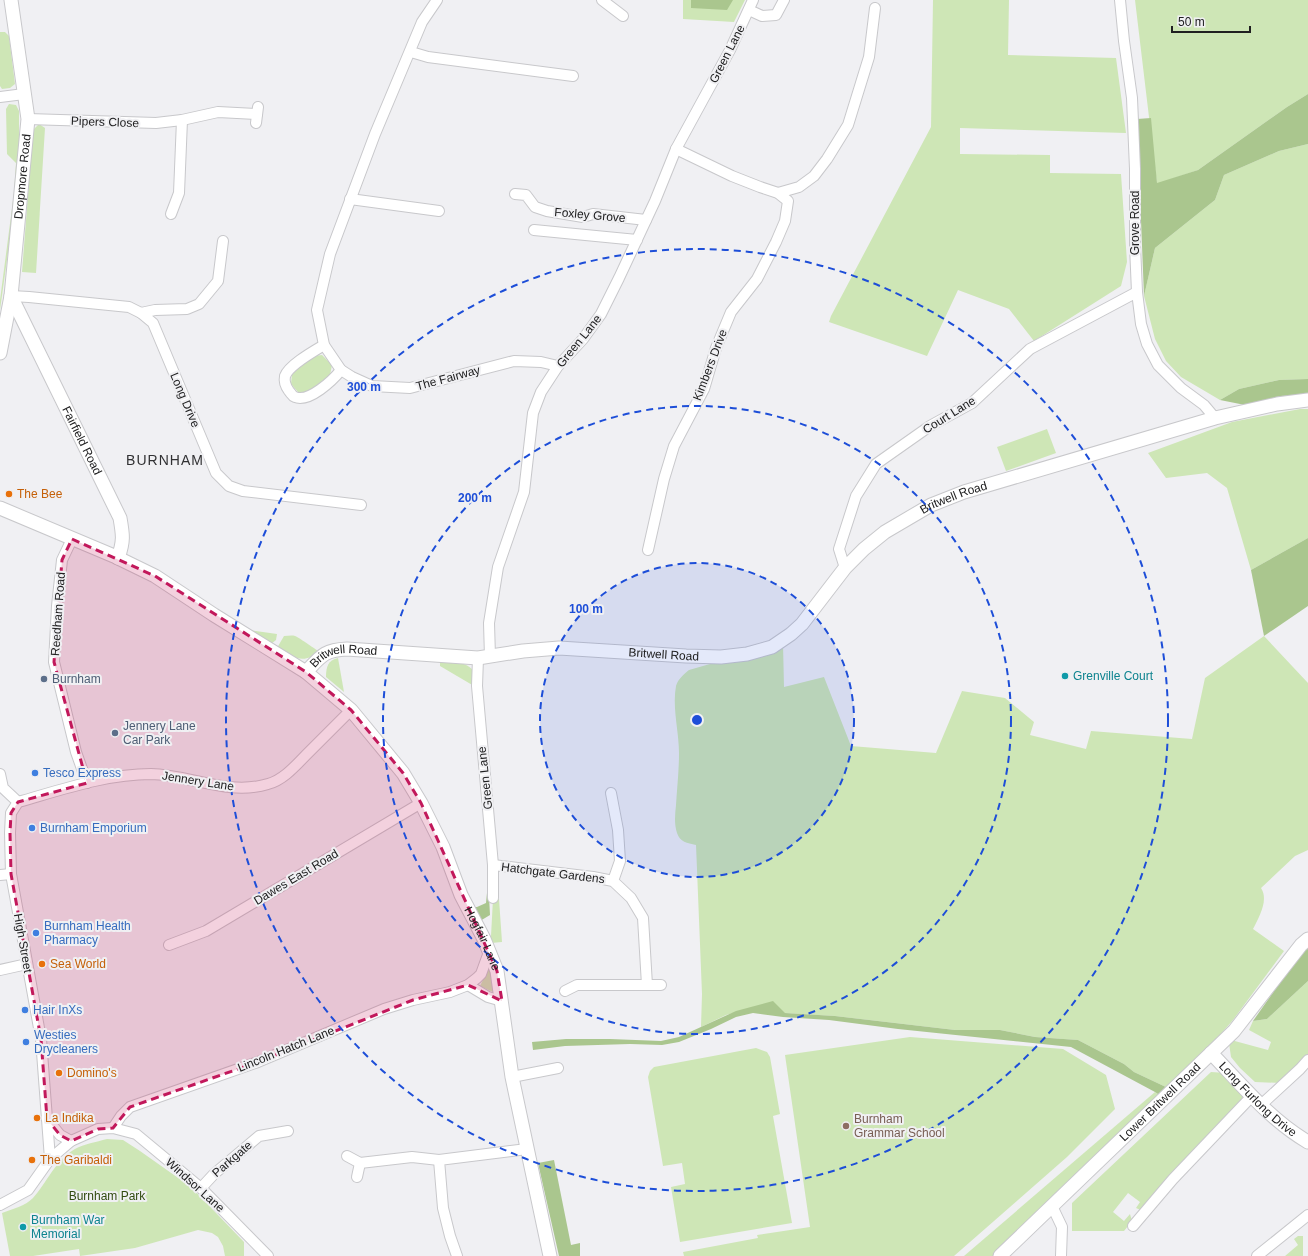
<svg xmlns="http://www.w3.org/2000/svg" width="1308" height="1256" font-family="Arial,sans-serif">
	<rect width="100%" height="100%" fill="#f0f0f3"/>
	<g fill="#cee6b6">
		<path d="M 683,0 L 745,0 L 734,22 L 683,19 Z"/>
		<path d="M 933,0 L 1009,0 L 1008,55 L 1116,58 L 1126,133 L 960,128 L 960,154 L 1050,155 L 1050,173 L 1121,174 L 1127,262 L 1121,286 L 1034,341 L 1009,309 L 958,290 L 927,356 L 829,322 L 831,316 L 931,127 Z"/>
		<path d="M 1135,0 L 1308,0 L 1308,94 L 1287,107 L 1198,170 L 1157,184 Z"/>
		<path d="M 0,32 L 5,32 L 9,36 L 15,84 L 10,88 L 2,89 L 0,86 Z"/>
		<path d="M 9,104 L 16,105 L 19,111 L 19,166 L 16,195 L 0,310 L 0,300 L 14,193 L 16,163 L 7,154 L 6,109 Z"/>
		<path d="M 39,124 L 45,128 L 36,273 L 22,272 L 33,130 Z"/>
		<path d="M 1308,144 L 1308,379 L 1279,380 L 1239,389 L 1220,400 L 1181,377 L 1166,361 L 1155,339 L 1144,296 L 1155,248 L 1215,200 L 1224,175 L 1279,151 Z"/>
		<path d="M 322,355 L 332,365 L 330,375 L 308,392 L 298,392 L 291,384 L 292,374 L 313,356 Z"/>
		<path d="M 1300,409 L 1308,409 L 1308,538 L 1251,570 L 1227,488 L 1207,473 L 1166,478 L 1148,453 L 1232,422 Z"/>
		<path d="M 1047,429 L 1056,453 L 1006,471 L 997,447 Z"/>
		<path d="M 249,630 L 277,634 L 276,640 L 271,644 Z"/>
		<path d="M 284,636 C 288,636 292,635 295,636 C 298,637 314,648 318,651 C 305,666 290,656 277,648 Z"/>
		<path d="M 1264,636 L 1308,683 L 1308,850 L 1295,856 L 1261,888 C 1269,900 1259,917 1253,929 L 1284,951 L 1233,1020 L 1193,1066 L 1168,1088 L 1134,1072 L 1124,1064 L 1078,1040 L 1035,1037 L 1000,1030 L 955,1030 L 835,1016 L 784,1013 L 773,1002 L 726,1015 L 701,1027 L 702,994 L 696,845 C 687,843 680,842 677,833 C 674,824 675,814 676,805 C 677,788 679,771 679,753 C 679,731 672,708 676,686 C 678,679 684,674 689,670 L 783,643 L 784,687 L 824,677 L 851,746 L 936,753 L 962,691 L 1005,698 L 1034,722 L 1030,735 L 1086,749 L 1091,731 L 1192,739 L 1205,678 Z"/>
		<path d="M 338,658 L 344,692 L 326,677 C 326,667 328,660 338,658 Z"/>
		<path d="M 440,662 C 451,662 473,661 475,676 C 476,679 475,683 474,686 L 440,666 Z"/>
		<path d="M 493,899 L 499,899 L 502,942 L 491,943 L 489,939 L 491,936 Z"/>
		<path d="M 490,969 L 495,993 L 480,986 L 488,970 Z"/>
		<path d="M 1308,981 L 1308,1056 L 1281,1083 L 1255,1082 L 1240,1068 L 1231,1057 L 1229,1043 L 1231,1040 L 1268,1050 L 1271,1042 L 1249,1030 L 1253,1021 L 1267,1019 Z"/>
		<path d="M 910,1037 L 1063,1049 L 1106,1075 L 1115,1109 L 1067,1157 L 954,1256 L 684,1256 L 683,1252 L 758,1238 L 757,1235 L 810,1227 L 785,1055 Z"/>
		<path d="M 756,1048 L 767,1052 L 770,1057 L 780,1114 L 773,1116 L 792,1223 L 680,1242 L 671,1187 L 685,1184 L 682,1163 L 663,1166 L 648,1077 L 650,1071 L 654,1067 Z"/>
		<path d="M 1211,1072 L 1226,1073 L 1243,1092 L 1241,1103 L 1143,1211 L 1136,1208 L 1140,1202 L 1128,1193 L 1113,1212 L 1124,1221 L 1130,1214 L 1132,1221 L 1124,1231 L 1072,1231 L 1072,1203 Z"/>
		<path d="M 1155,1092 L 1164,1098 L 993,1256 L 964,1256 Z"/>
		<path d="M 107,1139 L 123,1140 L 140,1151 L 191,1187 L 244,1242 L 244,1256 L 225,1256 L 223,1246 L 218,1237 L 212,1233 L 198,1230 L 135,1248 L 80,1256 L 79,1249 L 33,1256 L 10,1256 L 2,1213 C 13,1209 25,1206 33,1198 C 47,1183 55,1160 75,1149 C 84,1144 96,1142 107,1139 Z"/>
		<path d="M 1298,1236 L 1303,1236 L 1303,1256 L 1285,1256 L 1298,1245 L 1294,1239 Z"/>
	</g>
	<g fill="#aac68e">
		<path d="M 691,0 L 733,0 L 727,10 L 691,8 Z"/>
		<path d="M 1308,94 L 1308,144 L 1279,151 L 1224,175 L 1215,200 L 1155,248 L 1144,296 L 1137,119 L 1151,118 L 1157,183 L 1198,170 L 1287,107 Z"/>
		<path d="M 1308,379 L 1308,395 L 1281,396 L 1245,405 L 1220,400 L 1239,389 L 1279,380 Z"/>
		<path d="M 1308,538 L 1308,606 L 1264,636 L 1251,570 Z"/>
		<path d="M 487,893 L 489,896 L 490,915 L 480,921 L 474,907 L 477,907 L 486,903 Z"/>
		<path d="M 1308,946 L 1308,981 L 1267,1019 L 1253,1021 L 1303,950 Z"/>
		<path d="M 773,1001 L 785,1013 L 835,1016 L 955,1030 L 1000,1030 L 1035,1037 L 1078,1040 L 1124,1064 L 1134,1072 L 1168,1088 L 1164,1098 L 1155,1092 L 1071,1047 L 898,1029 L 829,1020 L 783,1017 L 753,1013 L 736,1017 L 711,1029 L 679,1042 L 662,1045 L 630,1044 L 565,1046 L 533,1050 L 532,1042 L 566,1039 L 610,1039 L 661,1041 L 679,1037 L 736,1011 Z"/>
		<path d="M 554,1160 L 571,1245 L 580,1243 L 580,1256 L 559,1256 L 538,1163 Z"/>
	</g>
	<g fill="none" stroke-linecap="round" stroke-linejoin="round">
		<g stroke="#c8c8cb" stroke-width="12">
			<g id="minor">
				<path d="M 437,0 L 422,22 L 375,134 L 330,254 L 317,310 L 324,345 L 341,370 L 352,377 L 372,386 L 410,388 L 514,361 L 541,362 L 558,366"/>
				<path d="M 602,0 L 623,16"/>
				<path d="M 1120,0 L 1124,41 L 1132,98 L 1135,169 L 1135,246 L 1137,292 L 1141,324 L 1147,344 L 1158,365 L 1181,388 L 1204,405 L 1215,418"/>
				<path d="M 749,10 L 762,16 L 776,15 L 784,0"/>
				<path d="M 411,52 L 428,57 L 573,76"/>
				<path d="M 0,97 L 24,94"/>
				<path d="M 28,119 L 156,123 L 182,120 L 218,112 L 257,114"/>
				<path d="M 256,123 L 258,107"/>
				<path d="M 778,193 L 799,187 L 814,176 L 827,159 L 848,125 L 869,57 L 875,8"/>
				<path d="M 515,194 L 526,195 L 535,207 L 547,211 L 583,217 L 593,214 L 646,220"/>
				<path d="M 350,199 L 439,211"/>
				<path d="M 171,214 L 179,193 L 182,120"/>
				<path d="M 534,230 L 637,240"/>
				<path d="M 11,296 L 29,297 L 129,307 L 141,313 L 153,323 L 216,473 L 229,486 L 243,491 L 361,505"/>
				<path d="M 141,313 L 155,310 L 187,309 L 199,304 L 218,281 L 223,241"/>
				<path d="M 324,345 C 314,351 289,365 285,376 C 284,381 286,387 289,391 C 291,393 292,396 295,397 C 309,403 333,380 341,370"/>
				<path d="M 72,539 L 62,560 L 57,606 L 54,662 L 76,752 L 87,783"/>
				<path d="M 648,550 L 664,479 L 674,446 L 704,389 L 716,348 L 731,312 L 757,279 L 776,242 L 785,221 L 788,201 L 778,193 L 760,187 L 732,176 L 676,149"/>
				<path d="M 845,568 L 839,549 L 856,496 L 876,464 L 930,426 L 972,403 L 1030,349 L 1137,292"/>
				<path d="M 490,657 L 489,623 L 498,567 L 524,492 L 533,413 L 541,392 L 558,366 L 583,339 L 601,314 L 619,278 L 655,201 L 676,149 L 730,50 L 753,0"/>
				<path d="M 478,658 L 477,686 L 493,865 L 493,898"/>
				<path d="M 0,774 L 3,788 L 18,802 L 11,813 L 10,833 L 11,874 L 41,1039 L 50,1159"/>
				<path d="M 611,793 L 618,830 L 620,861 L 613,881"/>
				<path d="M 18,802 C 61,790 106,774 151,774 C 191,775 228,796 268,784 C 284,780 297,764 308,753 C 323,738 337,724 351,710"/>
				<path d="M 493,865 L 593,877 L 613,881 L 631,898 L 643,918 L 647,985"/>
				<path d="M 0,875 L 11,874"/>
				<path d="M 169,945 L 206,931 L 421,803"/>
				<path d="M 0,970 L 27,964"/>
				<path d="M 468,985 L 488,997 L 502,1001"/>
				<path d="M 565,991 L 577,985 L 661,985"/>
				<path d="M 512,1077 L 558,1068"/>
				<path d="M 1261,1105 L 1300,1069 L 1308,1060"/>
				<path d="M 47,1119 L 60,1135 L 71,1141"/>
				<path d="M 113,1128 L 121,1116 L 130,1107 L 258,1062 L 384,1009 L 413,1000 L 450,992 L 468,985 L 477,978 L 481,974 L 489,952"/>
				<path d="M 347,1156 L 360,1163 L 357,1177"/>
				<path d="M 360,1163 L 412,1157 L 439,1160"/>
				<path d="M 201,1188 L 214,1174 L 259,1136 L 288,1131"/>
				<path d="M 0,1205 L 28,1190 L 50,1159 L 71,1141 L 98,1129 L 113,1128 L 136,1134 L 201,1188 L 268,1256"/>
				<path d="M 1052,1206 L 1062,1227 L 1061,1256"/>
				<path d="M 1133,1226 L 1173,1179 L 1252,1096"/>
				<path d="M 457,1256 L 450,1236 L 443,1208 L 439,1160 L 527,1149"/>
				<path d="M 1257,1256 L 1308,1215"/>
			</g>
		</g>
		<g stroke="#c8c8cb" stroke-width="15">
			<g id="tertiary">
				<path id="s1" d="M 11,296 L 120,518 C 123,535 124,541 118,558"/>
				<path id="s2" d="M 0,353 L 11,296 L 28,119 L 11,0"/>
				<path id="s3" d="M 0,508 L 114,556 L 155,576 L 214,615 L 306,672 L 351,710 L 403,773 L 421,803 L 443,847 L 461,895 L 484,939 L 497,971 L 512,1077 L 550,1256"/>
				<path id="s4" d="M 306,672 C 321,656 324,650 347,649 L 478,658 L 523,651 L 559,648 L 686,656 L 721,657 L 747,654 L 772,647 L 791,634 L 802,624 L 845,568 L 864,549 L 885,532 L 931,505 L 964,492 L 1215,418 L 1277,404 L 1308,400"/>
				<path id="s5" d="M 1211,1053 C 1241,1084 1270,1120 1308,1142"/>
				<path id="s6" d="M 1000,1256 L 1234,1031 L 1301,945 L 1308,939"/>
			</g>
		</g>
		<use href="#minor" stroke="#fff" stroke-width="10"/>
		<use href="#tertiary" stroke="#fff" stroke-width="13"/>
	</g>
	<path fill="#c2185b" fill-opacity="0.2" stroke="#c2185b" stroke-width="3" stroke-dasharray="8 5" stroke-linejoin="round" d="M 72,539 L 155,576 L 306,672 L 351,710 L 403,773 L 421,803 L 497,971 L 502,1001 L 468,985 L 413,1000 L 258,1062 L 130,1107 L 113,1128 L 98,1129 L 71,1141 L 60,1135 L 47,1119 L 41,1039 L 11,874 L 10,833 L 11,813 L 18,802 L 87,783 L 54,662 L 62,560 Z"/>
	<circle cx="697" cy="720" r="157" fill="#1d4ed8" fill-opacity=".12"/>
	<g fill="none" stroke="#1d4ed8" stroke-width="2" stroke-dasharray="7 5">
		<circle cx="697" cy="720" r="157"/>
		<circle cx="697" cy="720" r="314"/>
		<circle cx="697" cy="720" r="471"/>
	</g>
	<g fill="#e8710a" stroke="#f0f0f3" stroke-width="1.5">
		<circle cx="9" cy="494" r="4"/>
		<circle cx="42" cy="964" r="4"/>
		<circle cx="59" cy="1073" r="4"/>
		<circle cx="37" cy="1118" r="4"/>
		<circle cx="32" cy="1160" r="4"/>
	</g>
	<g fill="#0f9aa8" stroke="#f0f0f3" stroke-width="1.5">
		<circle cx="1065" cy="676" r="4"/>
		<circle cx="23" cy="1227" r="4"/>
	</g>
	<g fill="#5c6f8a" stroke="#f0f0f3" stroke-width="1.5">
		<circle cx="44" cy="679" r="4"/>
		<circle cx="115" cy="733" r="4"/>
	</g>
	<g fill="#3f7fe0" stroke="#f0f0f3" stroke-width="1.5">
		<circle cx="35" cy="773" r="4"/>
		<circle cx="32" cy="828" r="4"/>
		<circle cx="36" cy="933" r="4"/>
		<circle cx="25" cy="1010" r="4"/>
		<circle cx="26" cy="1042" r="4"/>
	</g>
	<circle fill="#8d6e63" stroke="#f0f0f3" stroke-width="1.5" cx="846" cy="1126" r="4"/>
	<g text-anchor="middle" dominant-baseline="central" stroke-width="4" stroke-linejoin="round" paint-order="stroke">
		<g font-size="12" fill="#202021" stroke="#f0f0f3">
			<text transform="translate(727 54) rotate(-63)">Green Lane</text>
			<text transform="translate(105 122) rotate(2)">Pipers Close</text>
			<text stroke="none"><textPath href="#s2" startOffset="178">Dropmore Road</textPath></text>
			<text transform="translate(590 215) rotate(5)">Foxley Grove</text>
			<text transform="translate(1135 223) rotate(-90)">Grove Road</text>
			<text transform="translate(579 341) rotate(-51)">Green Lane</text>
			<text transform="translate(710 365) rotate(-69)">Kimbers Drive</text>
			<text transform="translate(448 378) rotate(-15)">The Fairway</text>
			<text transform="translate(185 400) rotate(67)">Long Drive</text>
			<text transform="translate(949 415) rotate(-32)">Court Lane</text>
			<text stroke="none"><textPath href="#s1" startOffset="161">Fairfield Road</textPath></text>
			<text stroke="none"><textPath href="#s4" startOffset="716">Britwell Road</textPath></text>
			<text transform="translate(58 614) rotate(-86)">Reedham Road</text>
			<text stroke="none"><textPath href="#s4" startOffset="367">Britwell Road</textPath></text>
			<text stroke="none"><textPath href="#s4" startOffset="44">Britwell Road</textPath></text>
			<text transform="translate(485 778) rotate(-96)">Green Lane</text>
			<text transform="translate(198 781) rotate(9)">Jennery Lane</text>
			<text transform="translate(553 873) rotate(7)">Hatchgate Gardens</text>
			<text transform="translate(296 877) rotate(-31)">Dawes East Road</text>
			<text stroke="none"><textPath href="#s3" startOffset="673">Hogfair Lane</textPath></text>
			<text transform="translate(23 943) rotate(80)">High Street</text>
			<text transform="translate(286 1049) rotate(-22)">Lincoln Hatch Lane</text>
			<text stroke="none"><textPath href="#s5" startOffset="66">Long Furlong Drive</textPath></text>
			<text stroke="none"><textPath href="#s6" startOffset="222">Lower Britwell Road</textPath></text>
			<text transform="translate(232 1159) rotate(-41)">Parkgate</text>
			<text transform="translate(195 1185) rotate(42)">Windsor Lane</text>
		</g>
		<g font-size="12" fill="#c56008" stroke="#f0f0f3" text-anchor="start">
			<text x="17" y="494">The Bee</text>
			<text x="50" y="964">Sea World</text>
			<text x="67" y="1073">Domino's</text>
			<text x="45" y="1118">La Indika</text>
			<text x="40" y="1160">The Garibaldi</text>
		</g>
		<g font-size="12" fill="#0d838f" stroke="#f0f0f3" text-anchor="start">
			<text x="1073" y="676">Grenville Court</text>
			<text x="31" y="1220">Burnham War<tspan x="31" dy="14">Memorial</tspan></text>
		</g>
		<g font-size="12" fill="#4e5e75" stroke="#f0f0f3" text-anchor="start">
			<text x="52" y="679">Burnham</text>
			<text x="123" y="726">Jennery Lane<tspan x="123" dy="14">Car Park</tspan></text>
		</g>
		<g font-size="12" fill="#366cbe" stroke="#f0f0f3" text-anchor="start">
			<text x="43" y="773">Tesco Express</text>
			<text x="40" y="828">Burnham Emporium</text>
			<text x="44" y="926">Burnham Health<tspan x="44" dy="14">Pharmacy</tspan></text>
			<text x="33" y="1010">Hair InXs</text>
			<text x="34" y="1035">Westies<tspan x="34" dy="14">Drycleaners</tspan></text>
		</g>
		<g font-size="12" fill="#785e54" stroke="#f0f0f3" text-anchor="start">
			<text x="854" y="1119">Burnham<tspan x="854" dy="14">Grammar School</tspan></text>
		</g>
		<g font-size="12" fill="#324b10" stroke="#f0f0f3">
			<text x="107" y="1196">Burnham Park</text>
		</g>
		<g font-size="14" letter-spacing="1" fill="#313133" stroke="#f0f0f3">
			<text x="165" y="460">BURNHAM</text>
		</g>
	</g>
	<circle cx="697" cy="720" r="6" fill="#1d4ed8" stroke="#f0f0f3" stroke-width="2"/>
	<g font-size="12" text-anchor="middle" font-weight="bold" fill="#1d4ed8" stroke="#f0f0f3" stroke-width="4" stroke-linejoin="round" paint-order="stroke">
		<text x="364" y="391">300 m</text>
		<text x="475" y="502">200 m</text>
		<text x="586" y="613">100 m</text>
	</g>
	<path d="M1172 26v6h78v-6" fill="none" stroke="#202021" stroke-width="2"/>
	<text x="1178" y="26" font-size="12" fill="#202021" stroke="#f0f0f3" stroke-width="3" paint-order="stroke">50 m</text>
</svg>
